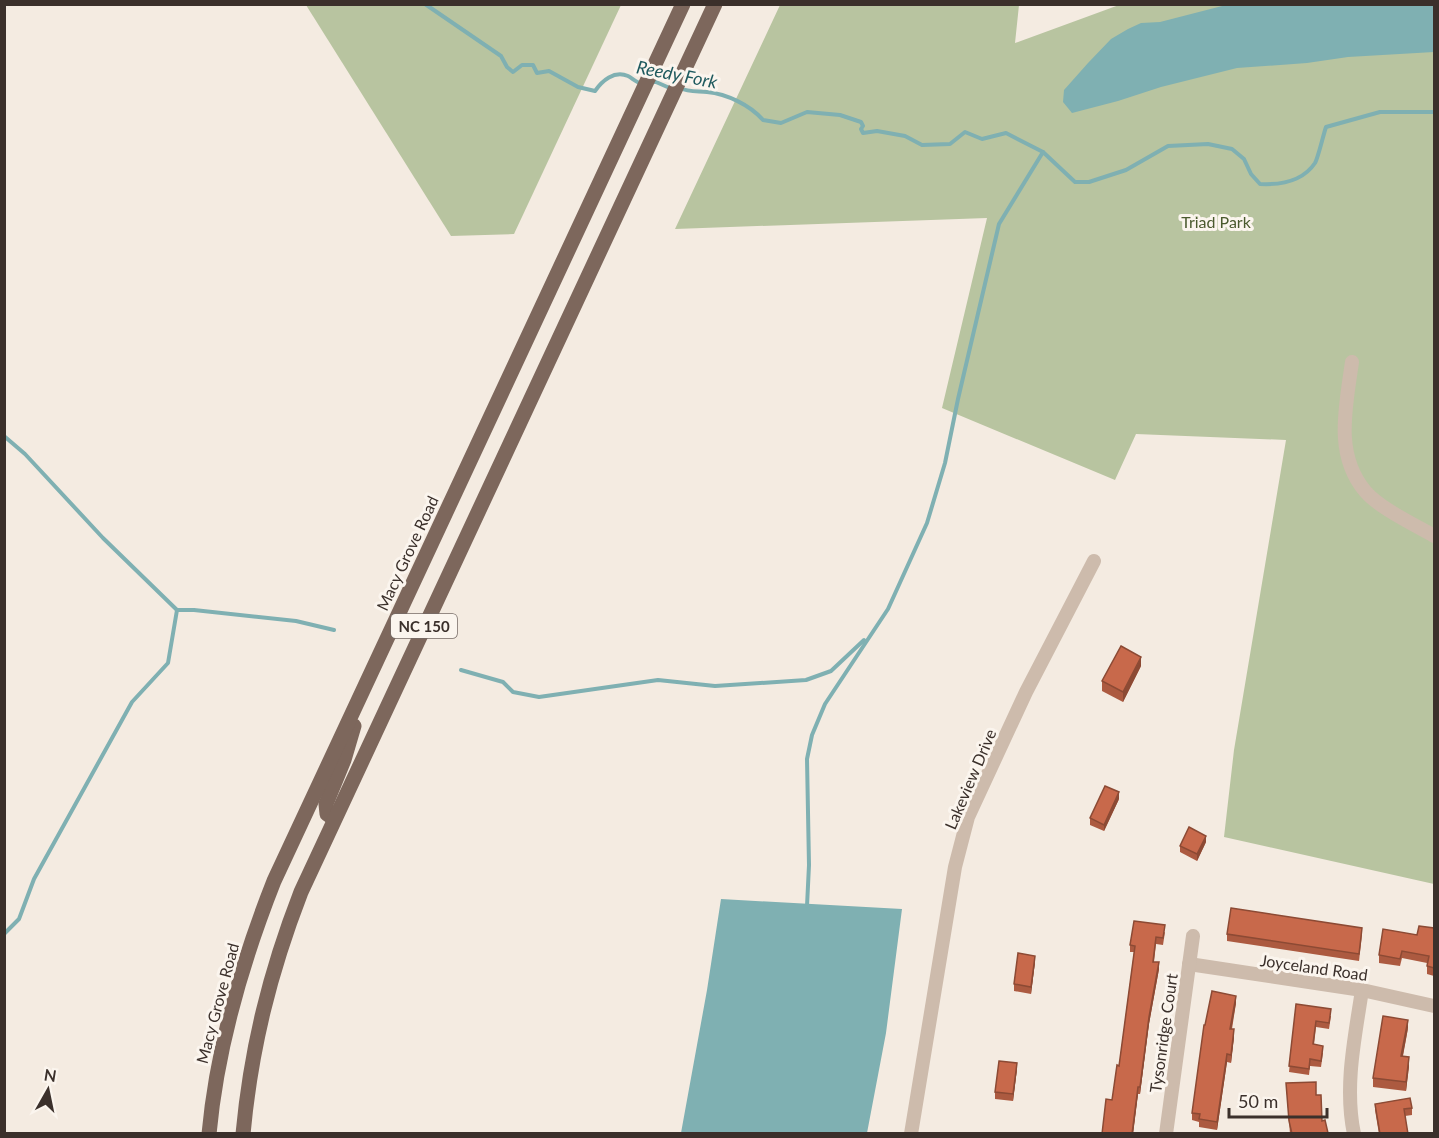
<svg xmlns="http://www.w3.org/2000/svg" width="1439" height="1138" font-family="Lato,sans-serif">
	<rect width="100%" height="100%" fill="#f4ebe1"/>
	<g fill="#b8c4a0">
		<path d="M 306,5 L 621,5 L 514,234 L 451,236 Z"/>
		<path d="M 780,5 L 1019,5 L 1015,43 L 1119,5 L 1434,5 L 1434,884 L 1224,837 L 1234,750 L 1286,440 L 1136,434 L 1115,480 L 942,408 L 987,218 L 675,229 Z"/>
	</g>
	<g fill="#7fb0b2">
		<path d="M 1226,5 L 1434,5 L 1434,52 L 1348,57 L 1307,63 L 1237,68 L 1161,87 L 1118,101 L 1072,113 L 1063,102 L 1064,90 L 1088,63 L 1111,39 L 1128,29 L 1141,23 L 1160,22 Z"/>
		<path d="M 721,899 L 902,909 L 886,1033 L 867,1133 L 681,1133 L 707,990 Z"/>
	</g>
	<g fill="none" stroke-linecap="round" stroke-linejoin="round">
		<g stroke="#7fb0b2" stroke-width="4">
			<path d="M 425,4 L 501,56 L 507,67 L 513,72 L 522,65 L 533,65 L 537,73 L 549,71 L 578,87 L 595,91 C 602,81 614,70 628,76 C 632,78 636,82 640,83"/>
			<path d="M 651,82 L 656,82 L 672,89"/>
			<path d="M 679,88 C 689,92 697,91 707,92 C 727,94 750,105 763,120 L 781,123 L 807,112 L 840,115 L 861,122 L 863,126 L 861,129 L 863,133 L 877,131 L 905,136 L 922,145 L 950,144 L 965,132 L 982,139 L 1006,133 L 1043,152 L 1075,182 L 1089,182 L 1126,170 L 1168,146 L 1208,144 L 1232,149 L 1244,159 L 1251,174 L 1260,184 C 1280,185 1303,181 1315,163 C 1318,158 1323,136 1326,127 L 1380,112 L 1434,112"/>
			<path d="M 4,436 L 25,454 L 103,538 L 177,610 L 194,610 L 296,621 L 334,630"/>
			<path d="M 461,670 L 503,682 L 513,692 L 539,697 L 658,680 L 715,686 L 806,680 L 831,671 L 864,640"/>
			<path d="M 807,906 L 809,865 L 807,759 L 812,735 L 825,704 L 888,609 L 927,523 L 945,463 L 958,399 L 999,224 L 1043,152"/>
			<path d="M 4,934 L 19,919 L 34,879 L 132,702 L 168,663 L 177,610"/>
		</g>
		<g stroke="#cdbbac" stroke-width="14">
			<path d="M 1352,362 C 1346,406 1334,454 1365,491 C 1379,508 1415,525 1434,536"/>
			<path d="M 1189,964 L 1362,990 L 1434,1006"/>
			<path d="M 911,1134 L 955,867 L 968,817 L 1026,692 L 1094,561"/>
			<path d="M 1166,1134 L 1193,936"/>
			<path d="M 1354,1134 C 1344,1086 1355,1037 1362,990"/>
		</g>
		<g stroke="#7d675c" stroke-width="15">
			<path d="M 334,819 L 327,814 L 326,804 L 344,760 L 354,726"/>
			<path d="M 209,1134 C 217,1047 242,962 274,881 L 683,4"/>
			<path d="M 243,1134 C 251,1048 270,972 301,892 L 715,4"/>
		</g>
	</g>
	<g fill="#ac5a40">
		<path d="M 1141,666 L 1123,702 L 1102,691 L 1102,681 Z"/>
		<path d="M 1119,799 L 1104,831 L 1090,825 L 1090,818 Z"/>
		<path d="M 1206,842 L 1197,861 L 1180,852 L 1180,846 Z"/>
		<path d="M 1434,928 L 1434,976 L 1427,974 L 1427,963 L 1402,958 L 1400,966 L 1379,963 L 1379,955 Z"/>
		<path d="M 1165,932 L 1163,945 L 1156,944 L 1154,962 L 1159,969 L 1149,1024 L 1140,1094 L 1138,1094 L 1133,1134 L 1102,1134 L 1112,1100 L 1119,1066 L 1134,952 L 1130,952 L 1130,945 Z"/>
		<path d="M 1227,934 L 1362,935 L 1359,961 L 1227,941 Z"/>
		<path d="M 1035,962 L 1031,994 L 1014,991 L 1014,984 Z"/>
		<path d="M 1236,1003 L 1232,1029 L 1234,1037 L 1231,1063 L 1227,1062 L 1217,1130 L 1199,1127 L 1199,1122 L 1192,1120 L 1192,1113 L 1205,1025 Z"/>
		<path d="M 1296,1004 L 1331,1016 L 1329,1029 L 1316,1027 L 1314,1045 L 1323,1053 L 1321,1067 L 1310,1066 L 1309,1075 L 1289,1072 Z"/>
		<path d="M 1408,1028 L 1403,1056 L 1409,1066 L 1406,1091 L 1373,1087 L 1373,1078 Z"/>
		<path d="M 1017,1069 L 1013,1101 L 995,1099 L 995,1092 Z"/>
		<path d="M 1286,1083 L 1316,1095 L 1322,1121 L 1328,1134 L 1290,1134 Z"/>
		<path d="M 1375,1104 L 1412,1108 L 1412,1115 L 1405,1116 L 1408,1134 L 1379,1134 L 1375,1110 Z"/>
	</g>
	<g fill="#8c4a34">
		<path d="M 1141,657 L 1141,666 L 1123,702 L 1123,692 Z"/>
		<path d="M 1119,792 L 1119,799 L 1104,831 L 1104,825 Z"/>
		<path d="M 1206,836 L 1206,842 L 1197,861 L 1197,854 Z"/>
		<path d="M 1035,956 L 1035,962 L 1031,994 L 1031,987 Z"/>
		<path d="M 1159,962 L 1159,969 L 1149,1024 L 1140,1094 L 1140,1087 L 1149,1017 Z"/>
		<path d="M 1236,996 L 1236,1003 L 1230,1036 L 1230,1029 Z"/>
		<path d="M 1408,1020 L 1408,1028 L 1401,1065 L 1401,1056 Z"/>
		<path d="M 1234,1029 L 1234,1037 L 1231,1063 L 1231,1055 Z"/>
		<path d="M 1227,1054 L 1227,1062 L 1217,1130 L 1217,1122 Z"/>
		<path d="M 1409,1057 L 1409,1066 L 1406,1091 L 1406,1082 Z"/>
		<path d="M 1017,1063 L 1017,1069 L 1013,1101 L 1013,1094 Z"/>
		<path d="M 1138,1087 L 1138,1094 L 1133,1134 L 1132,1134 Z"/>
	</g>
	<g fill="#c8694b" stroke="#8c4a34" stroke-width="1.5">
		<path d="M 1121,646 L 1141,657 L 1123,692 L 1102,681 Z"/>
		<path d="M 1105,786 L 1119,792 L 1104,825 L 1090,818 Z"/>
		<path d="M 1189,827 L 1206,836 L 1197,854 L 1180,846 Z"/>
		<path d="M 1231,908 L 1362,928 L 1359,954 L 1227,934 Z"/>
		<path d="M 1134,921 L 1165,925 L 1163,938 L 1156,937 L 1153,962 L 1159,962 L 1149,1017 L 1140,1087 L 1138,1087 L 1132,1134 L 1102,1134 L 1106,1099 L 1112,1100 L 1117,1065 L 1119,1066 L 1135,946 L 1130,945 Z"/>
		<path d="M 1419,926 L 1434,928 L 1434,968 L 1427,966 L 1429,956 L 1402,951 L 1400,959 L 1379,955 L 1383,929 L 1417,935 Z"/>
		<path d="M 1018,953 L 1035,956 L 1031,987 L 1014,984 Z"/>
		<path d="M 1212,991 L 1236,996 L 1230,1029 L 1234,1029 L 1231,1055 L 1227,1054 L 1217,1122 L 1199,1119 L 1200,1114 L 1192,1113 L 1204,1025 L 1205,1025 Z"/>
		<path d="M 1296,1004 L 1331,1009 L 1329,1023 L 1316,1021 L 1313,1044 L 1323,1046 L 1321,1061 L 1310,1059 L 1309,1069 L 1289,1066 Z"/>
		<path d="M 1383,1016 L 1408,1020 L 1401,1056 L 1409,1057 L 1406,1082 L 1373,1078 Z"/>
		<path d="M 999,1061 L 1017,1063 L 1013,1094 L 995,1092 Z"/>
		<path d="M 1316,1082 L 1316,1095 L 1321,1095 L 1322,1121 L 1325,1120 L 1328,1133 L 1292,1134 L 1289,1121 L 1286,1083 Z"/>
		<path d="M 1410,1098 L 1412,1108 L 1404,1109 L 1408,1134 L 1380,1134 L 1375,1104 Z"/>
	</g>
	<g text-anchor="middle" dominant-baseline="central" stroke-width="6" stroke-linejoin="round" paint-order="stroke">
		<rect fill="#fbf5ee" stroke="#756b66" stroke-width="1.5" x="391" y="614" width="66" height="24" rx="4.5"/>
		<g font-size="15" font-weight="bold" fill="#3b302b">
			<text x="424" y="626">NC 150</text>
		</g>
		<g font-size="16" fill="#4a5a2e" stroke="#fbf5ee">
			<text x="1216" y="221">Triad Park</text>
		</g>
		<g font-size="16" fill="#3b302b" stroke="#fbf5ee">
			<text transform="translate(407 553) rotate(-65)">Macy Grove Road</text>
			<text transform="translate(970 779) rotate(-67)">Lakeview Drive</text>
			<text transform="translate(1314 967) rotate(8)">Joyceland Road</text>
			<text transform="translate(217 1003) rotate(-75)">Macy Grove Road</text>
			<text transform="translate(1163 1033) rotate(-82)">Tysonridge Court</text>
		</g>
		<g font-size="18" font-style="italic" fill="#1f5a5e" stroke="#fbf5ee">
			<text transform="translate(677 74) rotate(11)">Reedy Fork</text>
		</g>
	</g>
	<rect width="1439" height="1138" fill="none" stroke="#3b302b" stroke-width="12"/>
	<g transform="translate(48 1090) rotate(9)" stroke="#fbf5ee" stroke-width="4.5" paint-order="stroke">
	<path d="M0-4.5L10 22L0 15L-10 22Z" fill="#3b302b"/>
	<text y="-9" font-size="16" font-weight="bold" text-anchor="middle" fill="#3b302b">N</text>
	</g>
	<path d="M1229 1108v9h98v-9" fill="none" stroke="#3b302b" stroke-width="3"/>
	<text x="1238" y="1108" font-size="18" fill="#3b302b" stroke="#fbf5ee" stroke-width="4.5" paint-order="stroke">50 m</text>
</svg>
